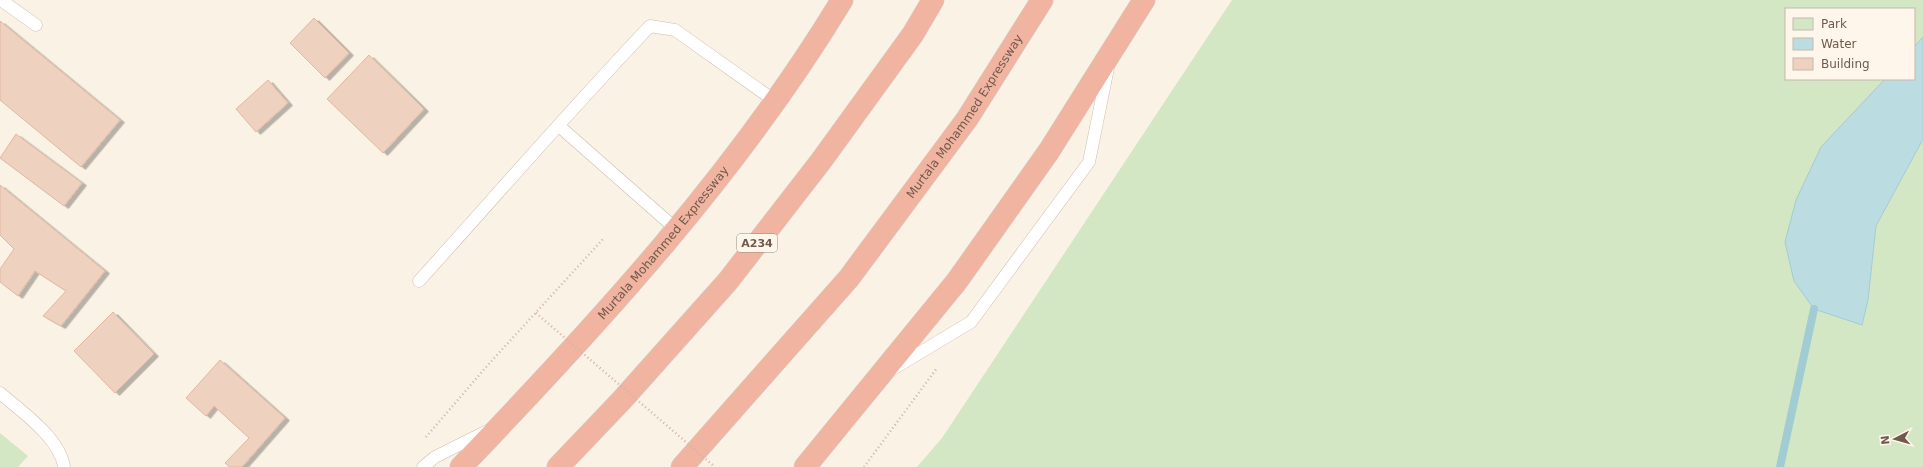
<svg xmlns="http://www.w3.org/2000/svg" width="1923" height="467" font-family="'DejaVu Sans',sans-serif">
	<defs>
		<filter id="shadow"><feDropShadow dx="4.5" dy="2.5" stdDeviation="0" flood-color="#0004"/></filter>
	</defs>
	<rect width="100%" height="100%" fill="#faf2e5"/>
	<g fill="#d3e7c4" fill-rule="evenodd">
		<path d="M 1232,0 L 1923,0 L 1923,467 L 917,467 L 942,438 ZM 1786,9 L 1914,9 L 1914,79 L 1786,79 Z"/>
		<path d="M 0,433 L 28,456 L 18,467 L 0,467 Z"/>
	</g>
	<path fill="#bbdde2" stroke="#a2ccd3" d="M 1923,37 L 1923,139 L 1876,226 L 1868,300 L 1862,325 L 1814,309 L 1794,281 L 1785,242 L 1796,200 L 1821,147 L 1885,79 L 1914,79 L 1914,47 Z"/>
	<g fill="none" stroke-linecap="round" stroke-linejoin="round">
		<path stroke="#a2ccd3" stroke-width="8" d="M 1780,467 L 1814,309"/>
	</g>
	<g fill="#eed1bf" stroke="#dfb8a0" filter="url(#shadow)">
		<path d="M 314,18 L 349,53 L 325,78 L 290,43 Z"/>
		<path d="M 0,21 L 120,120 L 81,167 L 0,100 Z"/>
		<path d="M 369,55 L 424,109 L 383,153 L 327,99 Z"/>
		<path d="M 268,80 L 288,103 L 256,132 L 236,109 Z"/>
		<path d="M 16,134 L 82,183 L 64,206 L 0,158 Z"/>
		<path d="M 0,185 L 105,271 L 61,326 L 43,316 L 66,291 L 35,271 L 18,296 L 0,282 L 0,269 L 14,249 L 0,235 Z"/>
		<path d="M 113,312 L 154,354 L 115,393 L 74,351 Z"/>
		<path d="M 220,360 L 285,418 L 242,467 L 230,467 L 225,463 L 249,438 L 214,406 L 206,416 L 186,398 Z"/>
	</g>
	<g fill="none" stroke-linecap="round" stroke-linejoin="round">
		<g stroke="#cdbcaf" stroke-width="13">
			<g id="lane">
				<path d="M 1,0 L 36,25"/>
				<path d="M 559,126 L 676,229"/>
				<path d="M 419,281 C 496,196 571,109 650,26 L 675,30 L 775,101"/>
				<path d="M 891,370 L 971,322 L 1089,162 L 1108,68"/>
				<path d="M 0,393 C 21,411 60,438 64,467"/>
				<path d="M 423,467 L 435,457 L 487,431"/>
			</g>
		</g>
		<g stroke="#d7d1cd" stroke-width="23">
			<g id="highway">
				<path id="s1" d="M 461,467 C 600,322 738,172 842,0"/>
				<path d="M 558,467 L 621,401 L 728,281 L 821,161 L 913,34 L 933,0"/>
				<path id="s2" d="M 682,467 L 849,278 L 967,119 L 1042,0"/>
				<path d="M 805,467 L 957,281 L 1049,151 L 1144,0"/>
			</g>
		</g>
		<g stroke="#d2b4a2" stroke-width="2.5" stroke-dasharray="1 3" stroke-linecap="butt">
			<path d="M 426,437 L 487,366 L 604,238"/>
			<path d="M 864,467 L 937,368"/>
		</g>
		<use href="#lane" stroke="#fff" stroke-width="12"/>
		<use href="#highway" stroke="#f0b4a0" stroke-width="22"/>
		<path stroke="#d2b4a2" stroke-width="2.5" stroke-dasharray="1 3" stroke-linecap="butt" d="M 536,313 L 715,467"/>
	</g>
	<g text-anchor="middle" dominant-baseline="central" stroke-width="3.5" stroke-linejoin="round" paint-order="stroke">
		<rect fill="#fef6eb" stroke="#9b887c" stroke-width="1" x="737" y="234" width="40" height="18" rx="3"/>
		<g font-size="11" font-weight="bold" fill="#71594c">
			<text x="757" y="243">A234</text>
		</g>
		<g font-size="12" fill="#71594c" stroke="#fef6eb">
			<text stroke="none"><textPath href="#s2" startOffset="451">Murtala Mohammed Expressway</textPath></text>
			<text stroke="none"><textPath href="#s1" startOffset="302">Murtala Mohammed Expressway</textPath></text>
		</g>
	</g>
	<rect x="1785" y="8" width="130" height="72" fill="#fef6eb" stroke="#c6b7ab"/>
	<rect x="1793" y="18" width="20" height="12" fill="#d3e7c4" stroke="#c6b7ab"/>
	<text x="1821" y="28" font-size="12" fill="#71594c">Park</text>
	<rect x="1793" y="38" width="20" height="12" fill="#bbdde2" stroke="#c6b7ab"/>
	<text x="1821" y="48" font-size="12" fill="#71594c">Water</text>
	<rect x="1793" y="58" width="20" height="12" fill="#eed1bf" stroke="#c6b7ab"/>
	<text x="1821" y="68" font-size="12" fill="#71594c">Building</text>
	<g transform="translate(1895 439) rotate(264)" stroke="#fef6eb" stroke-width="3" paint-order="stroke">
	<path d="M0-3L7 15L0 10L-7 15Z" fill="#71594c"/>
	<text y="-6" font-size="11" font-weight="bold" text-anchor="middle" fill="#71594c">N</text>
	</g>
</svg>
